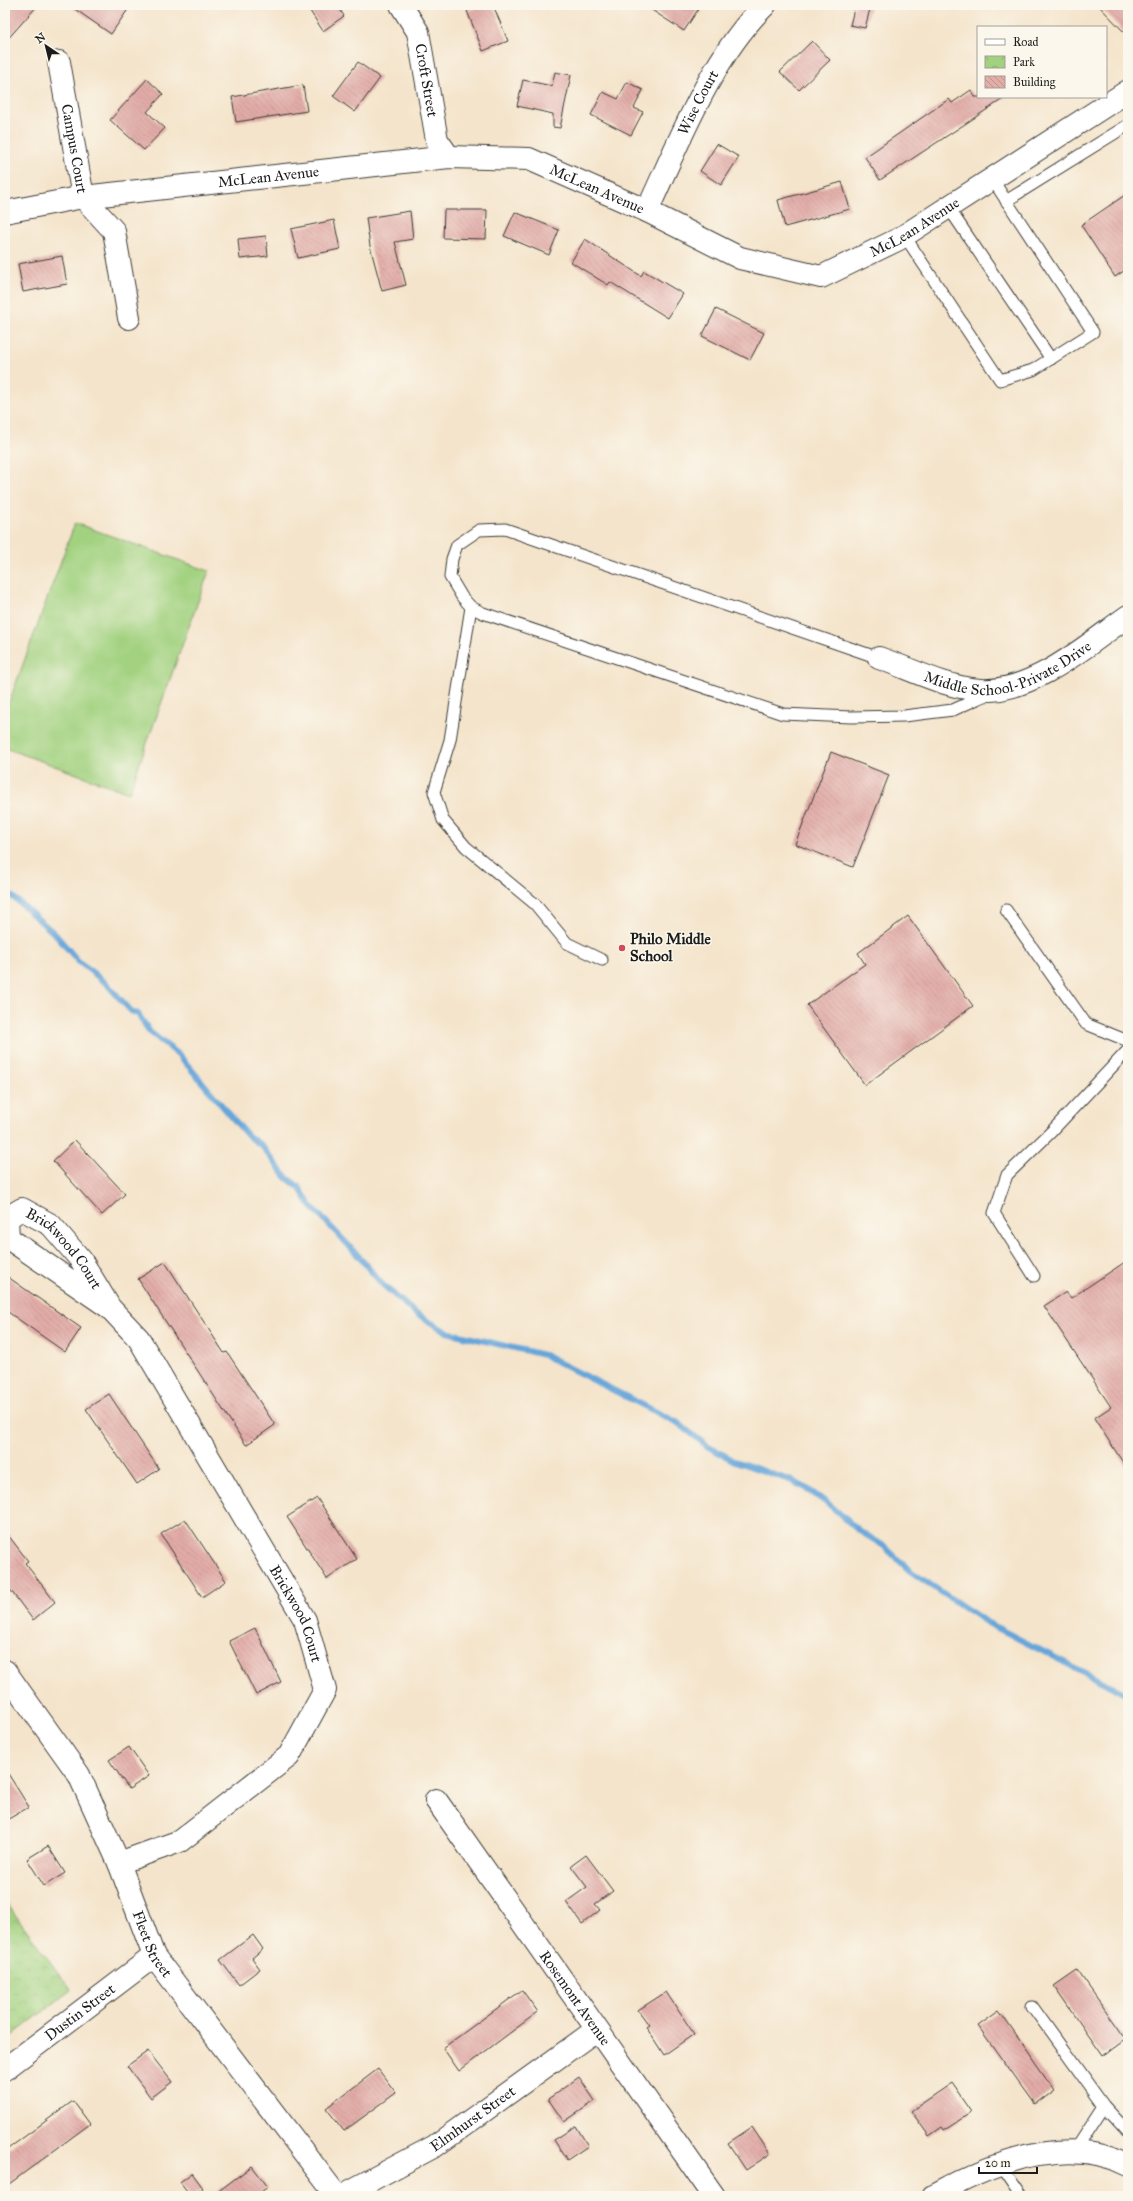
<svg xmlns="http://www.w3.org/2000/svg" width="1133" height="2201" font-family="'IM FELL Great Primer',serif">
	<defs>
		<pattern id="park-crowns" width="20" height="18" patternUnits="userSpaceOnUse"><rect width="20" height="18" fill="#a2d280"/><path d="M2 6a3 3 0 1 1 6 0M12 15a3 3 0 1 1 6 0" fill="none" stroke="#8bb46e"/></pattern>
		<pattern id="building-back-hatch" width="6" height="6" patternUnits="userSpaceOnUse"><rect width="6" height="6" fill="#e2aca7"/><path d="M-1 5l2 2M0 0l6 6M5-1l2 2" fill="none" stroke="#c1938f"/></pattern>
	</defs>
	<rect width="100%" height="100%" fill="#fbf7ec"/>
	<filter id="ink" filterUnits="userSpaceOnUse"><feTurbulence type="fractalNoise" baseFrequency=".025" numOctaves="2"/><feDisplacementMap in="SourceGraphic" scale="8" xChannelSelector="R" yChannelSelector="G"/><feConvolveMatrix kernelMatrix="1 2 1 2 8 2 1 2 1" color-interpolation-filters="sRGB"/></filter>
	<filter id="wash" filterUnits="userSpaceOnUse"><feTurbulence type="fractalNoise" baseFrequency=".012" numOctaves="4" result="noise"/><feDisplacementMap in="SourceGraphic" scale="16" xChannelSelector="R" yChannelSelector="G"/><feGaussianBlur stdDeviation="0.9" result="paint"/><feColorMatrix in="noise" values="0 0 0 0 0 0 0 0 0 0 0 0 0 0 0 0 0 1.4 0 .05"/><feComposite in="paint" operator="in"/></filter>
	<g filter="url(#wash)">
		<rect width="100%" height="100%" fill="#f4e4cb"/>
		<path fill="url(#park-crowns)" stroke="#5f774e" d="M 5,1901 L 71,1990 L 5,2041 Z"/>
		<path fill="#a2d280" stroke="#5f774e" d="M 75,523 L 209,571 L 129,793 L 5,748 L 5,713 Z"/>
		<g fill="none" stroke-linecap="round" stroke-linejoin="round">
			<path stroke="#66a6d9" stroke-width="6" d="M 5,890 L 55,934 L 78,961 L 107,984 L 131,1011 L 138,1014 L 150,1032 L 179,1055 L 248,1136 L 261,1145 L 287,1178 L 299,1187 L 310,1205 L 355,1252 L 382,1284 L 415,1313 L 447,1332 L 544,1355 L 678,1423 L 707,1446 L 735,1461 L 792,1481 L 806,1488 L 831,1506 L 858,1530 L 884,1546 L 910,1571 L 986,1622 L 1128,1695"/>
		</g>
		<g id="blocks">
			<g fill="url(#building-back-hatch)">
				<path d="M 5,5 L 38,5 L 5,42 Z"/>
				<path d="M 69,5 L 131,5 L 111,34 Z"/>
				<path d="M 306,5 L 337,5 L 344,16 L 323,31 Z"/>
				<path d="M 482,5 L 493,5 L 508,41 L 483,51 L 467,11 Z"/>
				<path d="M 644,5 L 701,5 L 684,31 Z"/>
				<path d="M 855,5 L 871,5 L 865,28 L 850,25 Z"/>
				<path d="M 1098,5 L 1128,5 L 1128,36 Z"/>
				<path d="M 812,41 L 830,60 L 799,90 L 780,72 Z"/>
				<path d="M 358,62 L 380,78 L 355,112 L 333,96 Z"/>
				<path d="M 555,72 L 571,75 L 560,128 L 553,127 L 553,114 L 517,106 L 523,80 L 552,86 Z"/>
				<path d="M 147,79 L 163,94 L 147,112 L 165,128 L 144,150 L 110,120 Z"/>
				<path d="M 627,82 L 643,90 L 634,108 L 643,112 L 631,135 L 591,115 L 603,92 L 618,99 Z"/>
				<path d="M 303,85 L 307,111 L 236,122 L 232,97 Z"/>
				<path d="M 971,90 L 975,97 L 1006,97 L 880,180 L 865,157 L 949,99 L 952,103 Z"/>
				<path d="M 717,144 L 739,157 L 721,185 L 700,171 Z"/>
				<path d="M 842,182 L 850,209 L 785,227 L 778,200 Z"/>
				<path d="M 1128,193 L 1128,268 L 1115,277 L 1081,225 Z"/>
				<path d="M 444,210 L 487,210 L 486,239 L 443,238 Z"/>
				<path d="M 410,211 L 413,239 L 395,242 L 406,285 L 382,291 L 370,246 L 366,218 Z"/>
				<path d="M 515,212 L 559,230 L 549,255 L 504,236 Z"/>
				<path d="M 334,220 L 340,249 L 298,258 L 291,229 Z"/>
				<path d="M 266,236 L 268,256 L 240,259 L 238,239 Z"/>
				<path d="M 585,239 L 641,276 L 644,271 L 683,294 L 668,318 L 610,282 L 608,285 L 571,262 Z"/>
				<path d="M 62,256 L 67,284 L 23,292 L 18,264 Z"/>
				<path d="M 716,309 L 764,333 L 750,360 L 702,336 Z"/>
				<path d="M 831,752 L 889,775 L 853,867 L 795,844 Z"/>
				<path d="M 908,916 L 973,1006 L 865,1085 L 807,1005 L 865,964 L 858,953 Z"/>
				<path d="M 75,1140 L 125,1194 L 102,1215 L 53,1161 Z"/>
				<path d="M 1128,1260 L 1128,1470 L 1094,1418 L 1111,1407 L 1044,1306 L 1066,1292 L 1071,1298 Z"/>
				<path d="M 165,1262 L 224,1353 L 227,1352 L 275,1425 L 246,1445 L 138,1279 Z"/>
				<path d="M 5,1275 L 81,1328 L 65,1352 L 5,1310 Z"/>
				<path d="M 109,1394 L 159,1469 L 137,1484 L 86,1409 Z"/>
				<path d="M 317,1498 L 357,1559 L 327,1579 L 287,1517 Z"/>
				<path d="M 185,1519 L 226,1581 L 202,1597 L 161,1534 Z"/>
				<path d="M 5,1531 L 28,1561 L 25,1563 L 55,1602 L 33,1620 L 5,1583 Z"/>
				<path d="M 255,1628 L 281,1682 L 256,1695 L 229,1641 Z"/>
				<path d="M 129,1747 L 149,1776 L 129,1789 L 109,1760 Z"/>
				<path d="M 5,1769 L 29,1807 L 5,1821 Z"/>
				<path d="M 48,1846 L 65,1873 L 44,1886 L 27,1859 Z"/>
				<path d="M 586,1855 L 613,1891 L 595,1904 L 600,1910 L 582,1924 L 566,1902 L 587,1887 L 571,1866 Z"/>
				<path d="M 253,1935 L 263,1949 L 252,1958 L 260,1969 L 239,1985 L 220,1960 Z"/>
				<path d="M 1077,1970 L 1126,2039 L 1103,2056 L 1054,1986 Z"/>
				<path d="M 522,1990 L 538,2012 L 459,2071 L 443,2048 Z"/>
				<path d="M 666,1992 L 694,2034 L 664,2055 L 646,2027 L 649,2025 L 638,2010 Z"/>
				<path d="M 999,2011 L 1054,2089 L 1034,2104 L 978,2026 Z"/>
				<path d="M 148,2051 L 172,2082 L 151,2098 L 127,2066 Z"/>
				<path d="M 378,2069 L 396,2093 L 344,2131 L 326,2108 Z"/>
				<path d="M 579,2077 L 595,2101 L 564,2122 L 548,2099 Z"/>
				<path d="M 952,2083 L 972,2112 L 944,2130 L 942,2127 L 929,2136 L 911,2111 Z"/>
				<path d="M 73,2101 L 90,2124 L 5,2187 L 5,2151 Z"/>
				<path d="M 576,2126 L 588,2146 L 567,2160 L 554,2140 Z"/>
				<path d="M 752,2127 L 770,2154 L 746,2170 L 728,2143 Z"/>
				<path d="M 252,2166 L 268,2187 L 255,2196 L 212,2196 Z"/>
				<path d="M 192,2173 L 203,2188 L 191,2196 L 180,2182 Z"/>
			</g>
		</g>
	</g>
	<g filter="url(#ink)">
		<use href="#blocks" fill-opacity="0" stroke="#3c3a36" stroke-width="1"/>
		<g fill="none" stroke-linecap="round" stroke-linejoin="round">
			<g stroke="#3c3a36" stroke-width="13">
				<g id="lane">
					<path d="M 1006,201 L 1128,125"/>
					<path d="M 948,207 L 1051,359"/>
					<path d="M 904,235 L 1000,380 L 1033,370 L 1093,332 L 992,179"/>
					<path d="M 471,607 L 450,740 L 434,792 L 443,820 L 466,847 L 535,904 L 567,943 L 602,960"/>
					<path d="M 879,658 L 505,529 L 479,530 L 457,545 L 452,559 L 450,577 L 462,597 L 471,607 L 483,613 L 783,714 L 851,717 L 904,716 L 953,710 L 988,694"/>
					<path d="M 1006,910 L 1086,1024 L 1128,1041"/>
					<path d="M 1034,1276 L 994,1213 L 1007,1175 L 1051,1132 L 1128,1050"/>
					<path d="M 1032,2006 L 1104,2106 L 1128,2132"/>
					<path d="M 1074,2152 L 1104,2106"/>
					<path d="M 999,2164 L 1021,2196"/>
				</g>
			</g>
			<g stroke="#3c3a36" stroke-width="24">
				<g id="street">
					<path id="s1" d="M 401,5 L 418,32 L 437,140 L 449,157"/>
					<path id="s2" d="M 59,62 L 83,197 L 114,231 L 129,318"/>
					<path id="s3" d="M 647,211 C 678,144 712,56 765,5"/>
					<path id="s4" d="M 5,212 L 83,197 L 449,157 L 529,159 L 647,211 L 740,258 L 821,277 L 899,239 L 1128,91"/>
					<path id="s5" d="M 879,658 C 911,669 946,688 981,690 C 1033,693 1087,645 1128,616"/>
					<path id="s6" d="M 110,1308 L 8,1238 L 7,1218 L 22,1209 L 51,1225 L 81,1260 L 110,1308 L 139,1339 L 305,1620 L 325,1690 L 289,1756 L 180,1841 L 119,1863"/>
					<path id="s7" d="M 5,1671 L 79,1775 L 119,1863 L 154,1956 L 337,2196"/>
					<path id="s8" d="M 436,1800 L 714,2196"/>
					<path id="s9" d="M 5,2069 L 154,1956"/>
					<path id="s10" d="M 341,2196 L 435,2146 L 596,2030"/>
					<path d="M 933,2196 C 988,2165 1066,2132 1128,2165"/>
				</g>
			</g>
			<use href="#lane" stroke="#fff" stroke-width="11"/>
			<use href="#street" stroke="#fff" stroke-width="22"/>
		</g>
	</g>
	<circle fill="#d1495b" stroke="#fbf7ec" stroke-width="1.5" cx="622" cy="948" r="4"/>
	<g text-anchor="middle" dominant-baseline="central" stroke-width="3" stroke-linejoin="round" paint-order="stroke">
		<g font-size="15" fill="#1c1c1c" stroke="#fbf7ec">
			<text stroke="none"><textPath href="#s1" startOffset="81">Croft Street</textPath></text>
			<text stroke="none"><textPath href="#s3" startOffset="120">Wise Court</textPath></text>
			<text stroke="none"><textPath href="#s2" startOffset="88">Campus Court</textPath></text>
			<text stroke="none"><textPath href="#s4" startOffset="266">McLean Avenue</textPath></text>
			<text stroke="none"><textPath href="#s4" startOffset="602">McLean Avenue</textPath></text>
			<text stroke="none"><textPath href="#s4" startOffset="950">McLean Avenue</textPath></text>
			<text stroke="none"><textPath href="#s5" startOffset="138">Middle School-Private Drive</textPath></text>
			<text stroke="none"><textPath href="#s6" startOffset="220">Brickwood Court</textPath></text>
			<text stroke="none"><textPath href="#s6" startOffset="656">Brickwood Court</textPath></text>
			<text stroke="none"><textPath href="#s7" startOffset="312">Fleet Street</textPath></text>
			<text stroke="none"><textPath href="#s8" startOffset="242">Rosemont Avenue</textPath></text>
			<text stroke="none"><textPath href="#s9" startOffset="94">Dustin Street</textPath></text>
			<text stroke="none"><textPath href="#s10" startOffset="153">Elmhurst Street</textPath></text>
		</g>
		<g font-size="15" font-weight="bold" fill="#1c1c1c" stroke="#fbf7ec" text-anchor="start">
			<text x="630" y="939">Philo Middle<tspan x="630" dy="17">School</tspan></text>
		</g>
	</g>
	<rect width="1133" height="2201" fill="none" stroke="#fbf7ec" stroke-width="20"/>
	<rect x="977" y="26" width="130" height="72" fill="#fbf7ec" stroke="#a29f99"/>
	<rect x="985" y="39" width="20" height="6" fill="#ffffff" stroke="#a29f99"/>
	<text x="1013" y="46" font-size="12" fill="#1c1c1c">Road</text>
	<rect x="985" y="56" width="20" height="12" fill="url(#park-crowns)" stroke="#a29f99"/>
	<text x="1013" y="66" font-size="12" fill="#1c1c1c">Park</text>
	<rect x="985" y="76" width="20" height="12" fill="url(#building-back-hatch)" stroke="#a29f99"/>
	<text x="1013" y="86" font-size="12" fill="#1c1c1c">Building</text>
	<g transform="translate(46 46) rotate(325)" stroke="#fbf7ec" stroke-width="3" paint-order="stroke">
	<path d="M0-3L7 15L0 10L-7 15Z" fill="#1c1c1c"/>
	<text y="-6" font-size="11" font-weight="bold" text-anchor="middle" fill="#1c1c1c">N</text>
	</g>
	<path d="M979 2167v6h58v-6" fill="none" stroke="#1c1c1c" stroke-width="2"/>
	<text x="985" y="2167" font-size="12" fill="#1c1c1c" stroke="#fbf7ec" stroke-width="3" paint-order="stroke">20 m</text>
</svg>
